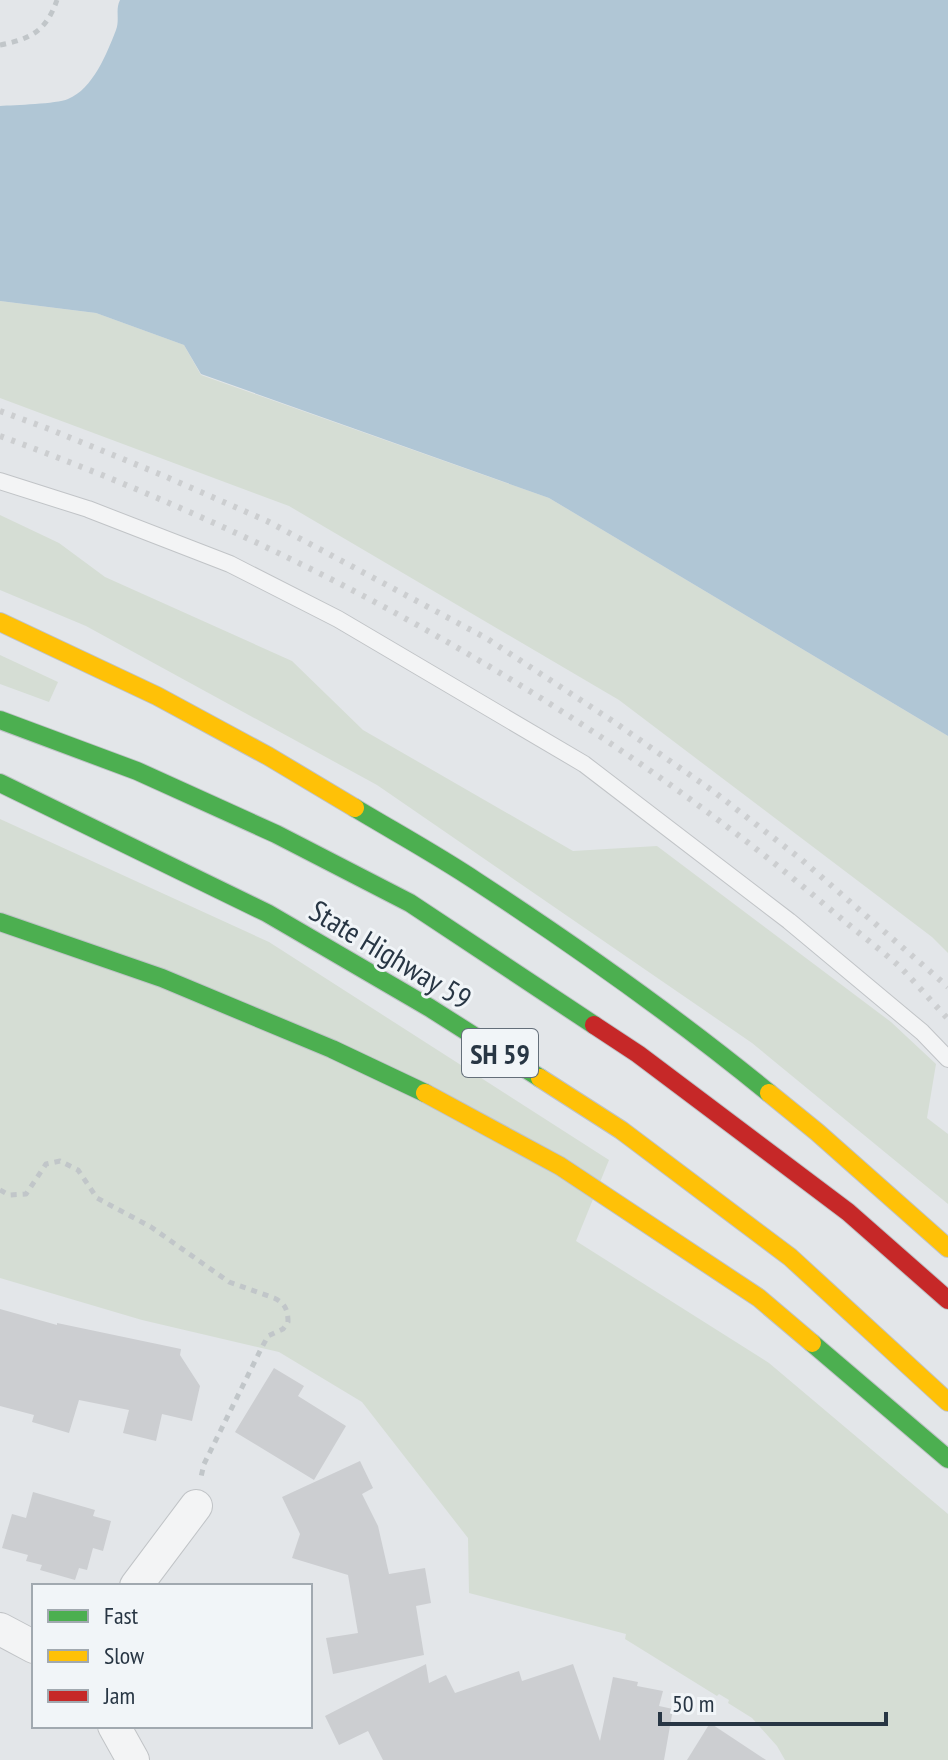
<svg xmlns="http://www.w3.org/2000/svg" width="948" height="1760" font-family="'PT Sans Narrow',sans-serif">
	<rect width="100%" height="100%" fill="#e3e6e9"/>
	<g fill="#d5ddd4">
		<path d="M 0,301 L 96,313 L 184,345 L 201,375 L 549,498 L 948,736 L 948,953 L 932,937 L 619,700 L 289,506 L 0,398 Z"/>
		<path d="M 0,515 L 59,543 L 105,577 L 292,661 L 363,730 L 573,851 L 657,846 L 891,1022 L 936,1064 L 927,1118 L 948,1134 L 948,1204 L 752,1043 L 377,785 L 86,626 L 0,590 Z"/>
		<path d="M 0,655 L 58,682 L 49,702 L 0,684 Z"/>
		<path d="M 0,819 L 269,942 L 609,1160 L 576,1241 L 769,1363 L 948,1514 L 948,1760 L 785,1760 L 777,1746 L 752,1718 L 728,1703 L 729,1700 L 719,1694 L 717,1696 L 625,1639 L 626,1634 L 469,1593 L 468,1538 L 362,1402 L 279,1352 L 142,1320 L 0,1278 Z"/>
	</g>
	<path fill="#b0c6d5" d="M 120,0 L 948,0 L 948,736 L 549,498 L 201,374 L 184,345 L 96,313 L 0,301 L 0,106 C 15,105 56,104 68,99 C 93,89 107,53 116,30 C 120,19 115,10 120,0 Z"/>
	<g fill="#ccced1">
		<path d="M 0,1309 L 57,1325 L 57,1323 L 181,1349 L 180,1355 L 200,1386 L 192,1421 L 162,1414 L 156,1441 L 123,1433 L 129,1410 L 79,1400 L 69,1433 L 32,1422 L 34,1415 L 0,1406 Z"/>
		<path d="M 274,1368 L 304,1386 L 298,1396 L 346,1426 L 314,1480 L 235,1432 Z"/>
		<path d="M 360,1461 L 373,1488 L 362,1494 L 378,1526 L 389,1574 L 425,1568 L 431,1603 L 416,1606 L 424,1655 L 333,1674 L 326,1638 L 358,1633 L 348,1575 L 292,1558 L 300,1534 L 282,1497 Z"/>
		<path d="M 33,1492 L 95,1510 L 93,1516 L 111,1521 L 103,1551 L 93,1548 L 87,1570 L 79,1568 L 75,1580 L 40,1570 L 42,1565 L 26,1561 L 28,1555 L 2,1548 L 12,1514 L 26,1518 Z"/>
		<path d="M 426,1664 L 429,1683 L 446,1675 L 455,1693 L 519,1671 L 522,1681 L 573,1664 L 600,1741 L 613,1677 L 638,1682 L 637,1686 L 663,1691 L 659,1706 L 673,1709 L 664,1760 L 383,1760 L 368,1731 L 339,1745 L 325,1716 Z"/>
		<path d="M 710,1723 L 766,1760 L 687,1760 Z"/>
	</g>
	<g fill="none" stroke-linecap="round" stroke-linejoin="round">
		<g stroke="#c1c4c7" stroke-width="18">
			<path id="lane" d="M 0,481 L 88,509 L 230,564 L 338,619 L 584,764 L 789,921 L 922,1032 L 948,1059"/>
		</g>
		<g stroke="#c1c4c7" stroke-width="34">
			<g id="street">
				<path d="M 136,1586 L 196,1506"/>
				<path d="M 0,1629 L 34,1647"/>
				<path d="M 114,1726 L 133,1760"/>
			</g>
		</g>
		<g stroke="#bfc3c7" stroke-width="20">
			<g id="fast">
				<path d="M 0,720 L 137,771 L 276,834 L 410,903 L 594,1025"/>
				<path d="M 0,783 L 267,913 L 430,1008 L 540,1078"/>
				<path d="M 355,808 C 395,832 437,855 476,881 C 577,947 676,1017 769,1093"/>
				<path d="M 0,922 L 162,978 L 332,1049 L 425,1093"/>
				<path d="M 812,1343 L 948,1459"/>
			</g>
		</g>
		<g stroke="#bfc3c7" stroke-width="20">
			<g id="slow">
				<path d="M 0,622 L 157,696 L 268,756 L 355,808"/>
				<path d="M 540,1078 L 621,1130 L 790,1257 L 948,1402"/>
				<path d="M 425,1093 L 560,1166 L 759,1298 L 812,1343"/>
				<path d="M 769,1093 L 817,1132 L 948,1248"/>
			</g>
		</g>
		<g stroke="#bfc3c7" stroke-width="20">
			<path id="jam" d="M 594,1025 L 638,1054 L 848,1212 L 948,1300"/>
		</g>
		<g stroke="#c1c6c9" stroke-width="5" stroke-dasharray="6 6" stroke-linecap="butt">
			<path d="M 0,45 C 31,39 46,31 57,0"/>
			<path d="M 0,1190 L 9,1195 L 26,1194 L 46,1164 L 60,1161 L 78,1170 L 97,1198 L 151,1227 L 229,1282 L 274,1298 C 285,1303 288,1310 288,1322 L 283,1329 L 268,1336 L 261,1349 L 204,1464 L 201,1477"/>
		</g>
		<use href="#lane" stroke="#f3f4f5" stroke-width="16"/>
		<use href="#street" stroke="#f3f4f5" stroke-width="32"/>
		<use href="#fast" stroke="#4caf50" stroke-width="18"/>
		<use href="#slow" stroke="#ffc107" stroke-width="18"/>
		<use href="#jam" stroke="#c62828" stroke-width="18"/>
		<g stroke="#ccced0" stroke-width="6" stroke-dasharray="4 8" stroke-linecap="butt">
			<path d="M 0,411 L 49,429 L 162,475 L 267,521 L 486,638 L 614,722 L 713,791 L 802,860 L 948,987"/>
			<path d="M 0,436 C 262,531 508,660 730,829 C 769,858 806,889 843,920 C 861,935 881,950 899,966 C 916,983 932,1002 948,1019"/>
		</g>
	</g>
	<g text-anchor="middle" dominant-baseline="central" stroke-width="6" stroke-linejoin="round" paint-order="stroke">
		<rect fill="#f1f5f8" stroke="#646f7a" stroke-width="2" x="462" y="1029" width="76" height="48" rx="6"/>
		<g font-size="28" font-weight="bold" fill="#283644">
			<text x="500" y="1053">SH 59</text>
		</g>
		<g font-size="30" fill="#283644" stroke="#f1f5f8">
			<text transform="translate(391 954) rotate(31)">State Highway 59</text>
		</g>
	</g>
	<rect x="32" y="1584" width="280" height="144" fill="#f1f5f8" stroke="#a1a9b0" stroke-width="2"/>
	<rect x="48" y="1610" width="40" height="12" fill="#4caf50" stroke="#a1a9b0" stroke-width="2"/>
	<text x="104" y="1624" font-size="24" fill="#283644">Fast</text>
	<rect x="48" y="1650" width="40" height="12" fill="#ffc107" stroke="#a1a9b0" stroke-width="2"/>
	<text x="104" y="1664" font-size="24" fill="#283644">Slow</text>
	<rect x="48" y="1690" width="40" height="12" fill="#c62828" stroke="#a1a9b0" stroke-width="2"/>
	<text x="104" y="1704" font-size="24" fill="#283644">Jam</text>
	<path d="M660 1712v12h226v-12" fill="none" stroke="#283644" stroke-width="4"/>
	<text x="672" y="1712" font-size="24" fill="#283644" stroke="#f1f5f8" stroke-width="6" paint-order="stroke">50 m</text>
</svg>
